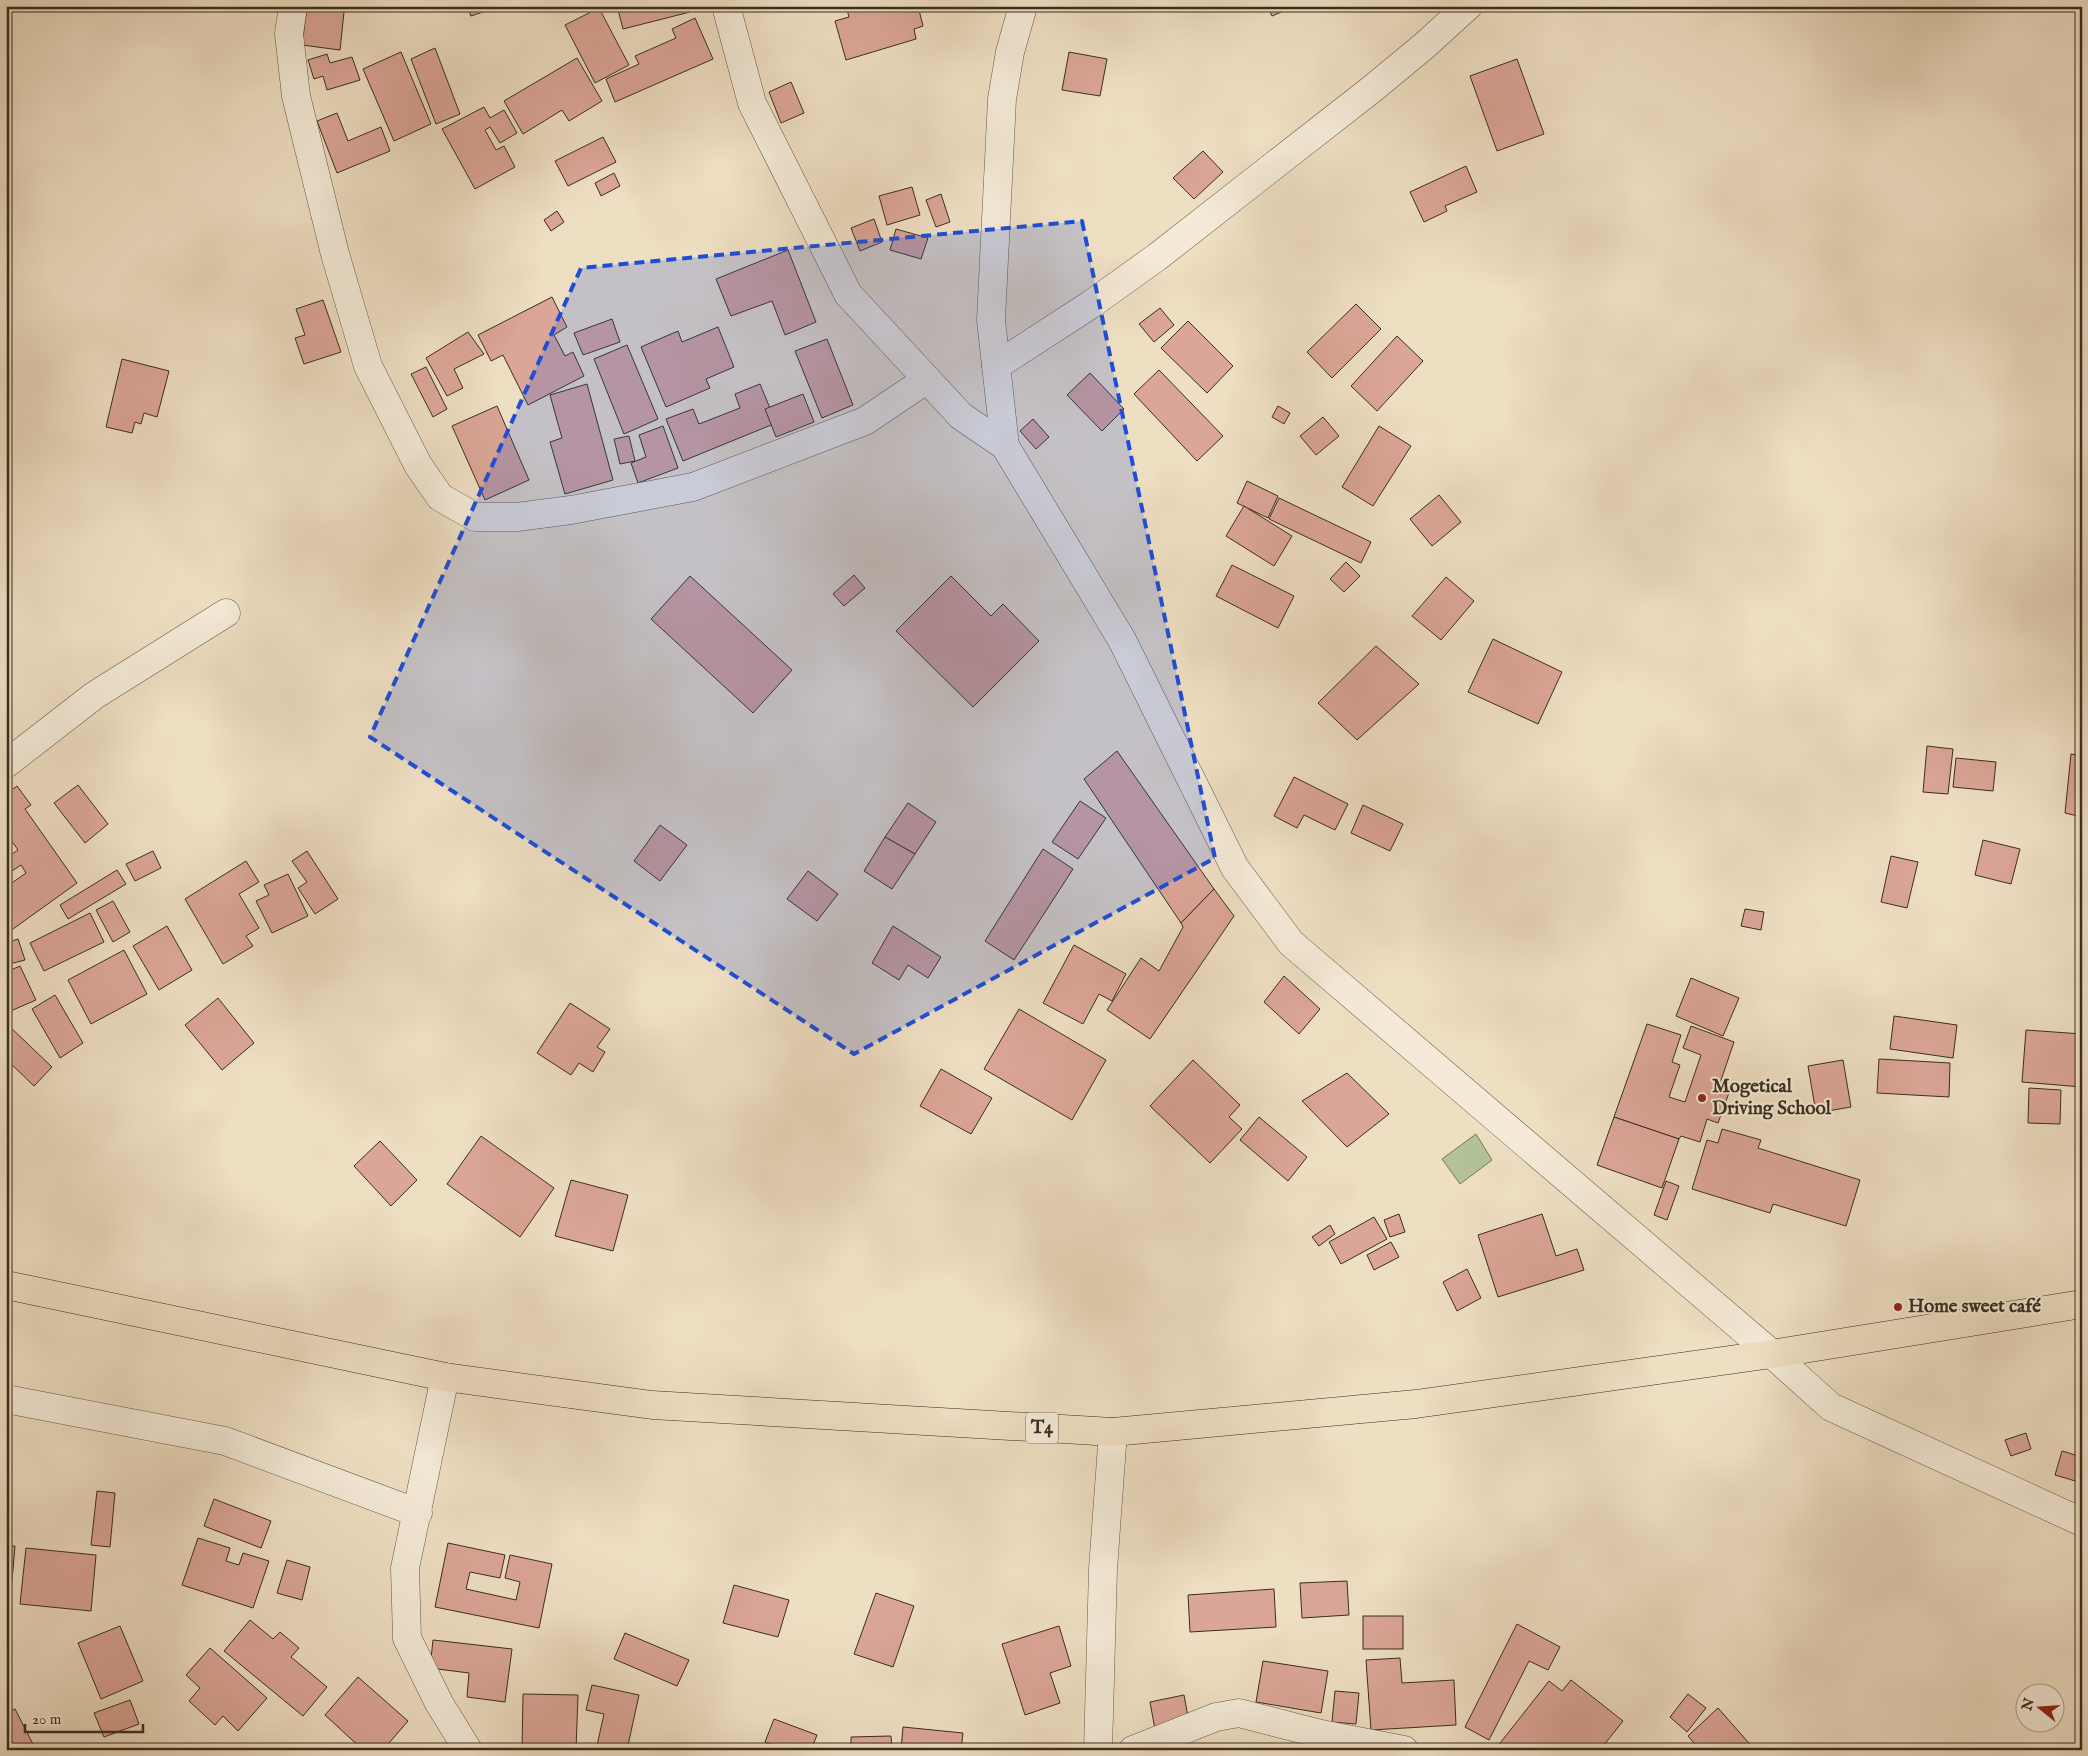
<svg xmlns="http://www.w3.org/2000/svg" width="2088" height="1756" font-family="'IM FELL English',serif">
	<rect width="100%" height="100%" fill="#eedec2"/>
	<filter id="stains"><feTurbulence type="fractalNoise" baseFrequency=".004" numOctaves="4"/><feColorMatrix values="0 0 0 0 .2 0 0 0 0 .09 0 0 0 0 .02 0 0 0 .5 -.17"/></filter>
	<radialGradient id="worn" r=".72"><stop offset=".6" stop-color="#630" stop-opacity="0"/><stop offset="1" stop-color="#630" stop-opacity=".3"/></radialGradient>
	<path fill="#b3c298" stroke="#76785c" d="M 1476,1134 L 1492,1160 L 1460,1184 L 1442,1159 Z"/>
	<g fill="#dba597" stroke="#392e20">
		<path d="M 467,6 L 500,6 L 471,16 Z"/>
		<path d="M 617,6 L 688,6 L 690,12 L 623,29 Z"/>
		<path d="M 846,6 L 918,6 L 923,26 L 914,29 L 916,39 L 846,60 L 835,21 L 849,17 Z"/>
		<path d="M 1267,6 L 1295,6 L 1272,16 Z"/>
		<path d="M 307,7 L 344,12 L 340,50 L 302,45 Z"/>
		<path d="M 599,8 L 629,65 L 595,83 L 565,25 Z"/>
		<path d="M 695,18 L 713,59 L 615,102 L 606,79 L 639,64 L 635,56 L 676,38 L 672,29 Z"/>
		<path d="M 435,48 L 460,114 L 436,124 L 411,59 Z"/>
		<path d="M 401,52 L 431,124 L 394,141 L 363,69 Z"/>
		<path d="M 1069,52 L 1107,59 L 1100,96 L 1062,90 Z"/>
		<path d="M 327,54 L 330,63 L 352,57 L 360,80 L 327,90 L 323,76 L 314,79 L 308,60 Z"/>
		<path d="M 577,58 L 602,101 L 569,121 L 562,110 L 523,134 L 504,101 Z"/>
		<path d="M 1517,59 L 1544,134 L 1497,151 L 1470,76 Z"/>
		<path d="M 791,82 L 804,113 L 781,123 L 769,92 Z"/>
		<path d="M 484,107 L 490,118 L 504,110 L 517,133 L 500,143 L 490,127 L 485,130 L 496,150 L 504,146 L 515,167 L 475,189 L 442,129 Z"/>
		<path d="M 337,113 L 348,141 L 381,127 L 390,151 L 337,173 L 317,121 Z"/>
		<path d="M 603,137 L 616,162 L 568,186 L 555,161 Z"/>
		<path d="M 1203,151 L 1223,172 L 1194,199 L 1173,178 Z"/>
		<path d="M 1466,166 L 1477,192 L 1445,206 L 1447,211 L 1424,222 L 1410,192 Z"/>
		<path d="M 614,173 L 620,186 L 601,196 L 595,183 Z"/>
		<path d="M 912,187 L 920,215 L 887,225 L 879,196 Z"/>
		<path d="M 941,194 L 950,222 L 936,227 L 926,200 Z"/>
		<path d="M 557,211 L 564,222 L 551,231 L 544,220 Z"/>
		<path d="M 874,219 L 882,242 L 860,251 L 851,228 Z"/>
		<path d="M 896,229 L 928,238 L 921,259 L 890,250 Z"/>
		<path d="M 788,250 L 816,322 L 785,335 L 772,301 L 731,316 L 716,279 Z"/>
		<path d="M 552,297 L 567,327 L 554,335 L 565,356 L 573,352 L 584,376 L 528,405 L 503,355 L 491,361 L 478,335 Z"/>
		<path d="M 323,300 L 341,352 L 304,364 L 295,338 L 305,335 L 296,309 Z"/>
		<path d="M 1356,304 L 1381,329 L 1332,378 L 1307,352 Z"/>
		<path d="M 1160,308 L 1174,325 L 1154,342 L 1139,324 Z"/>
		<path d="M 612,319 L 620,342 L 583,355 L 574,333 Z"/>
		<path d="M 1188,321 L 1233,366 L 1207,393 L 1161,348 Z"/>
		<path d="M 718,327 L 734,367 L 706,379 L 710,388 L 666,407 L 641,347 L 678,331 L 682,342 Z"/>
		<path d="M 468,332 L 484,354 L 454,369 L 463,388 L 447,396 L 426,358 Z"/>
		<path d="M 1397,336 L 1423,361 L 1377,411 L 1351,386 Z"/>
		<path d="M 827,339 L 853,405 L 822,418 L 795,351 Z"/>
		<path d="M 627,345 L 658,419 L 624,434 L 594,359 Z"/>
		<path d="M 122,359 L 169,371 L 157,417 L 144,413 L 141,424 L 135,422 L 132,433 L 106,427 Z"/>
		<path d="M 426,367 L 447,409 L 433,417 L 411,374 Z"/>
		<path d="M 1159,370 L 1223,436 L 1197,461 L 1134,394 Z"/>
		<path d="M 1090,373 L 1124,409 L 1102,431 L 1067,395 Z"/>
		<path d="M 587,384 L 613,480 L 565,494 L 550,442 L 562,438 L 550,395 Z"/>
		<path d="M 760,384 L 776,423 L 683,461 L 666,419 L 693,409 L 699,424 L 740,408 L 735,394 Z"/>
		<path d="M 803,394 L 814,422 L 776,437 L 765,409 Z"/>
		<path d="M 497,406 L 529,480 L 485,500 L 452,426 Z"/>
		<path d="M 1278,406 L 1290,413 L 1284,424 L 1272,417 Z"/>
		<path d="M 1323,417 L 1339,436 L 1316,455 L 1300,436 Z"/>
		<path d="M 1033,419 L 1049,437 L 1036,449 L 1020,431 Z"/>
		<path d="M 663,426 L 678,468 L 638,483 L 631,463 L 646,457 L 639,435 Z"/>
		<path d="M 1379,426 L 1411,446 L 1373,506 L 1342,487 Z"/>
		<path d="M 629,436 L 635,461 L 620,464 L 614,439 Z"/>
		<path d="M 1247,481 L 1278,496 L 1268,518 L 1237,503 Z"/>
		<path d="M 1439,495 L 1461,522 L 1432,546 L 1410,519 Z"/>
		<path d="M 1279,498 L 1371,542 L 1361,563 L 1269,519 Z"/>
		<path d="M 1244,506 L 1292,536 L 1274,566 L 1226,536 Z"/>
		<path d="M 1346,562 L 1360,576 L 1344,592 L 1330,579 Z"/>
		<path d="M 1232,565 L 1294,596 L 1278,628 L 1216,596 Z"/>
		<path d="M 854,575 L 865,588 L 844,606 L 833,594 Z"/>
		<path d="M 690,576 L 792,670 L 753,713 L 651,619 Z"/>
		<path d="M 951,576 L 991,616 L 1003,604 L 1039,641 L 973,707 L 896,631 Z"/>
		<path d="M 1446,577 L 1474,601 L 1441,640 L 1412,616 Z"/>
		<path d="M 1493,639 L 1562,672 L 1538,724 L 1468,692 Z"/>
		<path d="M 1376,646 L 1419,684 L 1357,740 L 1318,703 Z"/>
		<path d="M 1927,746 L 1953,749 L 1948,794 L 1923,792 Z"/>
		<path d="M 1117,751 L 1214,889 L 1181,923 L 1084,779 Z"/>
		<path d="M 2071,754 L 2082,756 L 2082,817 L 2065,813 Z"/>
		<path d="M 1956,758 L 1996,762 L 1993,791 L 1953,787 Z"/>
		<path d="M 1294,777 L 1348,804 L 1335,830 L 1304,815 L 1297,828 L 1274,816 Z"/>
		<path d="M 78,785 L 108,824 L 85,843 L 54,803 Z"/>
		<path d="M 17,786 L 31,805 L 25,809 L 77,883 L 6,934 L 6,887 L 26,873 L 21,865 L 6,875 L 6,858 L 18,850 L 6,833 L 6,794 Z"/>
		<path d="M 1080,801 L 1106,818 L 1078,859 L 1052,842 Z"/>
		<path d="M 908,803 L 936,822 L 915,854 L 885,837 Z"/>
		<path d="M 1363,805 L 1403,824 L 1390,851 L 1351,833 Z"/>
		<path d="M 660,825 L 687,845 L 660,881 L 634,861 Z"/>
		<path d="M 885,837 L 915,854 L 892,889 L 864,871 Z"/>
		<path d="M 1983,840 L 2020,849 L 2011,884 L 1975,875 Z"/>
		<path d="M 1043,849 L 1073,869 L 1014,960 L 985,941 Z"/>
		<path d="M 153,851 L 161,868 L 135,881 L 126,864 Z"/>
		<path d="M 307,851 L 338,899 L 315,914 L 298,888 L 307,882 L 292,861 Z"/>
		<path d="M 1891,856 L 1918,862 L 1907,908 L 1881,902 Z"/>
		<path d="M 246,861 L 259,882 L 239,894 L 259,928 L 246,936 L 253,946 L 223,964 L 185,899 Z"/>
		<path d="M 117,870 L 126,884 L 68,919 L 60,905 Z"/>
		<path d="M 808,871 L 838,894 L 817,921 L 787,899 Z"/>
		<path d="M 288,874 L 308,916 L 272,933 L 256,901 L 269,895 L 264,885 Z"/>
		<path d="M 1214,889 L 1234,916 L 1150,1039 L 1107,1010 L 1141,958 L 1159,971 L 1183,927 L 1181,923 Z"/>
		<path d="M 113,901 L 130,932 L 113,942 L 96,910 Z"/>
		<path d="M 1745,909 L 1764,912 L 1761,930 L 1741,926 Z"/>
		<path d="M 90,913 L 104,942 L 44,971 L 30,943 Z"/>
		<path d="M 167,926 L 192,970 L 159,990 L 133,946 Z"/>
		<path d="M 893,926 L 941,957 L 928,978 L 908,965 L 899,980 L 872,963 Z"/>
		<path d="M 18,939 L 25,960 L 6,965 L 6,943 Z"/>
		<path d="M 1074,945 L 1126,974 L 1112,1001 L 1099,994 L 1083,1024 L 1043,1003 Z"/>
		<path d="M 124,950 L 147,994 L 91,1024 L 68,980 Z"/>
		<path d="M 20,966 L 36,1000 L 6,1013 L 6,972 Z"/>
		<path d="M 1284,976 L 1320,1009 L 1299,1034 L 1264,1002 Z"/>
		<path d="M 1691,978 L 1739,998 L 1723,1036 L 1676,1016 Z"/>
		<path d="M 55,995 L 83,1043 L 60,1058 L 32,1009 Z"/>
		<path d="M 218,998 L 254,1043 L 222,1070 L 185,1025 Z"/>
		<path d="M 570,1003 L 610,1029 L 597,1047 L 605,1052 L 593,1072 L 579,1063 L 571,1075 L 537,1053 Z"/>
		<path d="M 1019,1009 L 1106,1060 L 1072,1120 L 984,1069 Z"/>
		<path d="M 1894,1016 L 1957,1025 L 1953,1058 L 1890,1049 Z"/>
		<path d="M 1647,1024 L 1681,1035 L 1672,1062 L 1680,1065 L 1669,1097 L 1685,1102 L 1701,1055 L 1683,1048 L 1691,1026 L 1734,1042 L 1719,1086 L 1730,1090 L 1718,1123 L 1707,1119 L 1700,1142 L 1681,1136 L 1679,1139 L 1614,1117 Z"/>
		<path d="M 8,1025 L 52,1067 L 34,1086 L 6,1059 L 6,1027 Z"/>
		<path d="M 2026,1030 L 2082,1034 L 2082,1087 L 2022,1082 Z"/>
		<path d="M 1879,1059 L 1950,1063 L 1949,1097 L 1877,1093 Z"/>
		<path d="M 1193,1060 L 1240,1105 L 1229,1117 L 1242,1129 L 1210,1163 L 1150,1106 Z"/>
		<path d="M 1843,1060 L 1851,1107 L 1816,1113 L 1808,1066 Z"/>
		<path d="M 941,1069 L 992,1098 L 971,1134 L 920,1106 Z"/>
		<path d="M 1347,1073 L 1389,1114 L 1347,1147 L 1302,1101 Z"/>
		<path d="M 2029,1088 L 2061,1090 L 2060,1124 L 2028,1123 Z"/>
		<path d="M 1259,1117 L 1307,1157 L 1288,1181 L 1240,1140 Z"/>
		<path d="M 1614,1117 L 1679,1139 L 1662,1188 L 1597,1165 Z"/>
		<path d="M 1722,1129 L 1761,1140 L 1758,1148 L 1860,1180 L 1846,1226 L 1773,1204 L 1770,1213 L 1692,1189 L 1707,1140 L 1718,1143 Z"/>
		<path d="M 481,1136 L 554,1188 L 520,1237 L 447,1184 Z"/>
		<path d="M 380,1141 L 417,1180 L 391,1206 L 354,1166 Z"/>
		<path d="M 571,1180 L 628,1195 L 613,1251 L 555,1236 Z"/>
		<path d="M 1666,1181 L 1679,1186 L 1667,1220 L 1654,1215 Z"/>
		<path d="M 1399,1214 L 1405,1232 L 1390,1237 L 1384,1220 Z"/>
		<path d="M 1542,1214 L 1556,1256 L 1577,1249 L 1584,1270 L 1498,1297 L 1478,1235 Z"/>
		<path d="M 1374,1217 L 1387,1239 L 1341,1264 L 1329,1242 Z"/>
		<path d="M 1330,1225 L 1335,1234 L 1319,1246 L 1312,1237 Z"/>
		<path d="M 1391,1242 L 1399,1257 L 1374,1270 L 1367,1255 Z"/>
		<path d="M 1467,1269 L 1481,1298 L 1457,1311 L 1443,1282 Z"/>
		<path d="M 2026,1433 L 2031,1449 L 2011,1456 L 2005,1440 Z"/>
		<path d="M 2062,1451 L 2082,1457 L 2082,1483 L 2055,1475 Z"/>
		<path d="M 97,1491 L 115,1493 L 110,1547 L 91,1545 Z"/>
		<path d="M 214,1499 L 271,1521 L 261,1548 L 204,1526 Z"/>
		<path d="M 198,1538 L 230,1548 L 226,1561 L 239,1565 L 243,1553 L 269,1561 L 253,1608 L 182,1585 Z"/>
		<path d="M 448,1543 L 505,1555 L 500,1578 L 470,1572 L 466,1589 L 516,1600 L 520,1582 L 505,1578 L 510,1555 L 552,1564 L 539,1628 L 435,1607 Z"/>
		<path d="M 6,1546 L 15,1546 L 12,1581 L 6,1581 Z"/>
		<path d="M 26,1548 L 96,1555 L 91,1611 L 20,1604 Z"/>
		<path d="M 287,1560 L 310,1567 L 302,1600 L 277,1593 Z"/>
		<path d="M 1347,1581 L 1349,1615 L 1302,1618 L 1300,1583 Z"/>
		<path d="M 734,1585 L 789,1600 L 778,1637 L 723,1623 Z"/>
		<path d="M 1274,1589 L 1276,1627 L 1190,1632 L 1188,1595 Z"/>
		<path d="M 876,1593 L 914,1606 L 893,1667 L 854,1654 Z"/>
		<rect x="1363" y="1616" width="40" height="33"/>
		<path d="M 250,1620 L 273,1639 L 280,1632 L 299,1648 L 291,1657 L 327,1687 L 303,1716 L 224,1651 Z"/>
		<path d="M 1517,1624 L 1560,1647 L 1548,1670 L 1529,1661 L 1489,1740 L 1465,1727 Z"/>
		<path d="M 120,1626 L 143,1681 L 101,1699 L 78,1643 Z"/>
		<path d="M 1059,1626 L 1071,1666 L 1050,1673 L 1060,1703 L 1025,1715 L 1002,1644 Z"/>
		<path d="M 625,1633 L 689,1660 L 677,1686 L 614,1659 Z"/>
		<path d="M 433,1640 L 512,1649 L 505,1702 L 467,1697 L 469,1673 L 430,1668 Z"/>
		<path d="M 210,1648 L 267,1698 L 238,1731 L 223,1716 L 215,1725 L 189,1701 L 200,1688 L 186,1675 Z"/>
		<path d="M 1400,1658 L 1402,1683 L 1454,1680 L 1456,1725 L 1371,1730 L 1366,1660 Z"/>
		<path d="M 1263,1661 L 1328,1671 L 1321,1713 L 1256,1702 Z"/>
		<path d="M 358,1677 L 408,1721 L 383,1750 L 363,1750 L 325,1715 Z"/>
		<path d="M 1571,1680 L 1623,1721 L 1600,1750 L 1500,1750 L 1497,1747 L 1549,1681 L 1562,1691 Z"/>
		<path d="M 592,1685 L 639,1695 L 627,1750 L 596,1750 L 604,1714 L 586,1710 Z"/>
		<path d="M 1335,1691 L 1359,1693 L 1356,1724 L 1332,1722 Z"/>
		<path d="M 523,1694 L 578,1695 L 576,1750 L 522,1750 Z"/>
		<path d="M 1688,1694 L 1706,1708 L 1687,1732 L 1670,1717 Z"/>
		<path d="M 1184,1695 L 1192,1739 L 1158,1746 L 1150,1702 Z"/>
		<path d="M 130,1700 L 139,1724 L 104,1737 L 94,1713 Z"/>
		<path d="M 1718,1708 L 1755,1750 L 1700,1750 L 1688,1736 Z"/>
		<path d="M 15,1709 L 35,1748 L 30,1750 L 6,1750 L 6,1713 Z"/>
		<path d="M 774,1719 L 817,1735 L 811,1750 L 784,1750 L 765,1742 Z"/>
		<path d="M 903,1727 L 963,1733 L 961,1750 L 901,1750 Z"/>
		<path d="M 891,1736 L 892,1750 L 851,1750 L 851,1737 Z"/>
	</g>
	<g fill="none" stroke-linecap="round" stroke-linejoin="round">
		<g stroke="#665a48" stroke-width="29">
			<g id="street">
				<path d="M 293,6 L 289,34 L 296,96 L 335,254 L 368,366 L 418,465 L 440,497 L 475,517 L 517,517 L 571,510 L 693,487 L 865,421 L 926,380"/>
				<path d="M 726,6 L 752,103 L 848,294 L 961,416 L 1005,446"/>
				<path d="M 1023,6 L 1010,52 L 1002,99 L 991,320 L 1005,446 L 1122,640 L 1235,868 L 1291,943 L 1772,1354 L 1831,1407 L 2082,1522"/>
				<path d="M 996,366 L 1090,305 L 1157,257 L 1372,89 L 1424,46 L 1468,6"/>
				<path d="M 6,764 L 95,695 L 226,613"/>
				<path d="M 445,1377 L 405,1568 L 407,1638 L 439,1703 L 468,1750"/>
				<path d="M 6,1399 L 225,1441 L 418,1513"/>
				<path d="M 1098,1750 L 1103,1569 L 1113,1432"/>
				<path d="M 1133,1750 L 1216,1717 L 1239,1713 L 1321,1734 L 1404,1750"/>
			</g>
		</g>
		<g stroke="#392e20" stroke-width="29">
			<path id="highway" d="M 6,1285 L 445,1377 L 652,1405 L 1113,1432 L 1416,1404 L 1772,1354 L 2082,1304"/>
		</g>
		<use href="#street" stroke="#f4ead7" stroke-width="28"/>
		<use href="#highway" stroke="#eedec2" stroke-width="28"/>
	</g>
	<path fill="#1d4ed8" fill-opacity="0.2" stroke="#1d4ed8" stroke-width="4" stroke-dasharray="10 6" stroke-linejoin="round" d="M 1082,221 L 1215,858 L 854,1054 L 370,737 L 581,268 Z"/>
	<g fill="#8f2418" stroke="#f4ead7" stroke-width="2">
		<circle cx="1702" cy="1098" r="5"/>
		<circle cx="1898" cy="1307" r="5"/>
	</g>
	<g text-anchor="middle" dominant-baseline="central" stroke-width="4" stroke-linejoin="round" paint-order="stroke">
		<rect fill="#f4ead7" stroke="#716657" stroke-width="1" x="1026" y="1412.5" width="32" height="31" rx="4"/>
		<g font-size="18" font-weight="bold" fill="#392e20">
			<text x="1042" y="1428">T4</text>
		</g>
		<g font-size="19" font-weight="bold" fill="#392e20" stroke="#f4ead7" text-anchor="start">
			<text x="1712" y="1087">Mogetical<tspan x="1712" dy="22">Driving School</tspan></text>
			<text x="1908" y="1307">Home sweet café</text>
		</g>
	</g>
	<rect width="2088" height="1756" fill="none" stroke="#eedec2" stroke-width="25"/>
	<rect x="8" y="8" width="2073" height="1741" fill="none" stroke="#392e20" stroke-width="2.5"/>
	<rect x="12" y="12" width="2063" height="1731" fill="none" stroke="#392e20"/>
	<g transform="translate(2040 1708) rotate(287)"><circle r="24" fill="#f4ead7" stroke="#a99f8e"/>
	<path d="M0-4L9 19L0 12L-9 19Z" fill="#8f2418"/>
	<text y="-8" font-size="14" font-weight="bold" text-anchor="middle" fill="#392e20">N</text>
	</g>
	<path d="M25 1724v8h118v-8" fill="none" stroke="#392e20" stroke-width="2.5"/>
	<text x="32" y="1724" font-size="15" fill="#392e20" stroke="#f4ead7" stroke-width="4" paint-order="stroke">20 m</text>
	<rect width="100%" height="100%" filter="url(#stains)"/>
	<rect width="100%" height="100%" fill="url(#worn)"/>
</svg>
